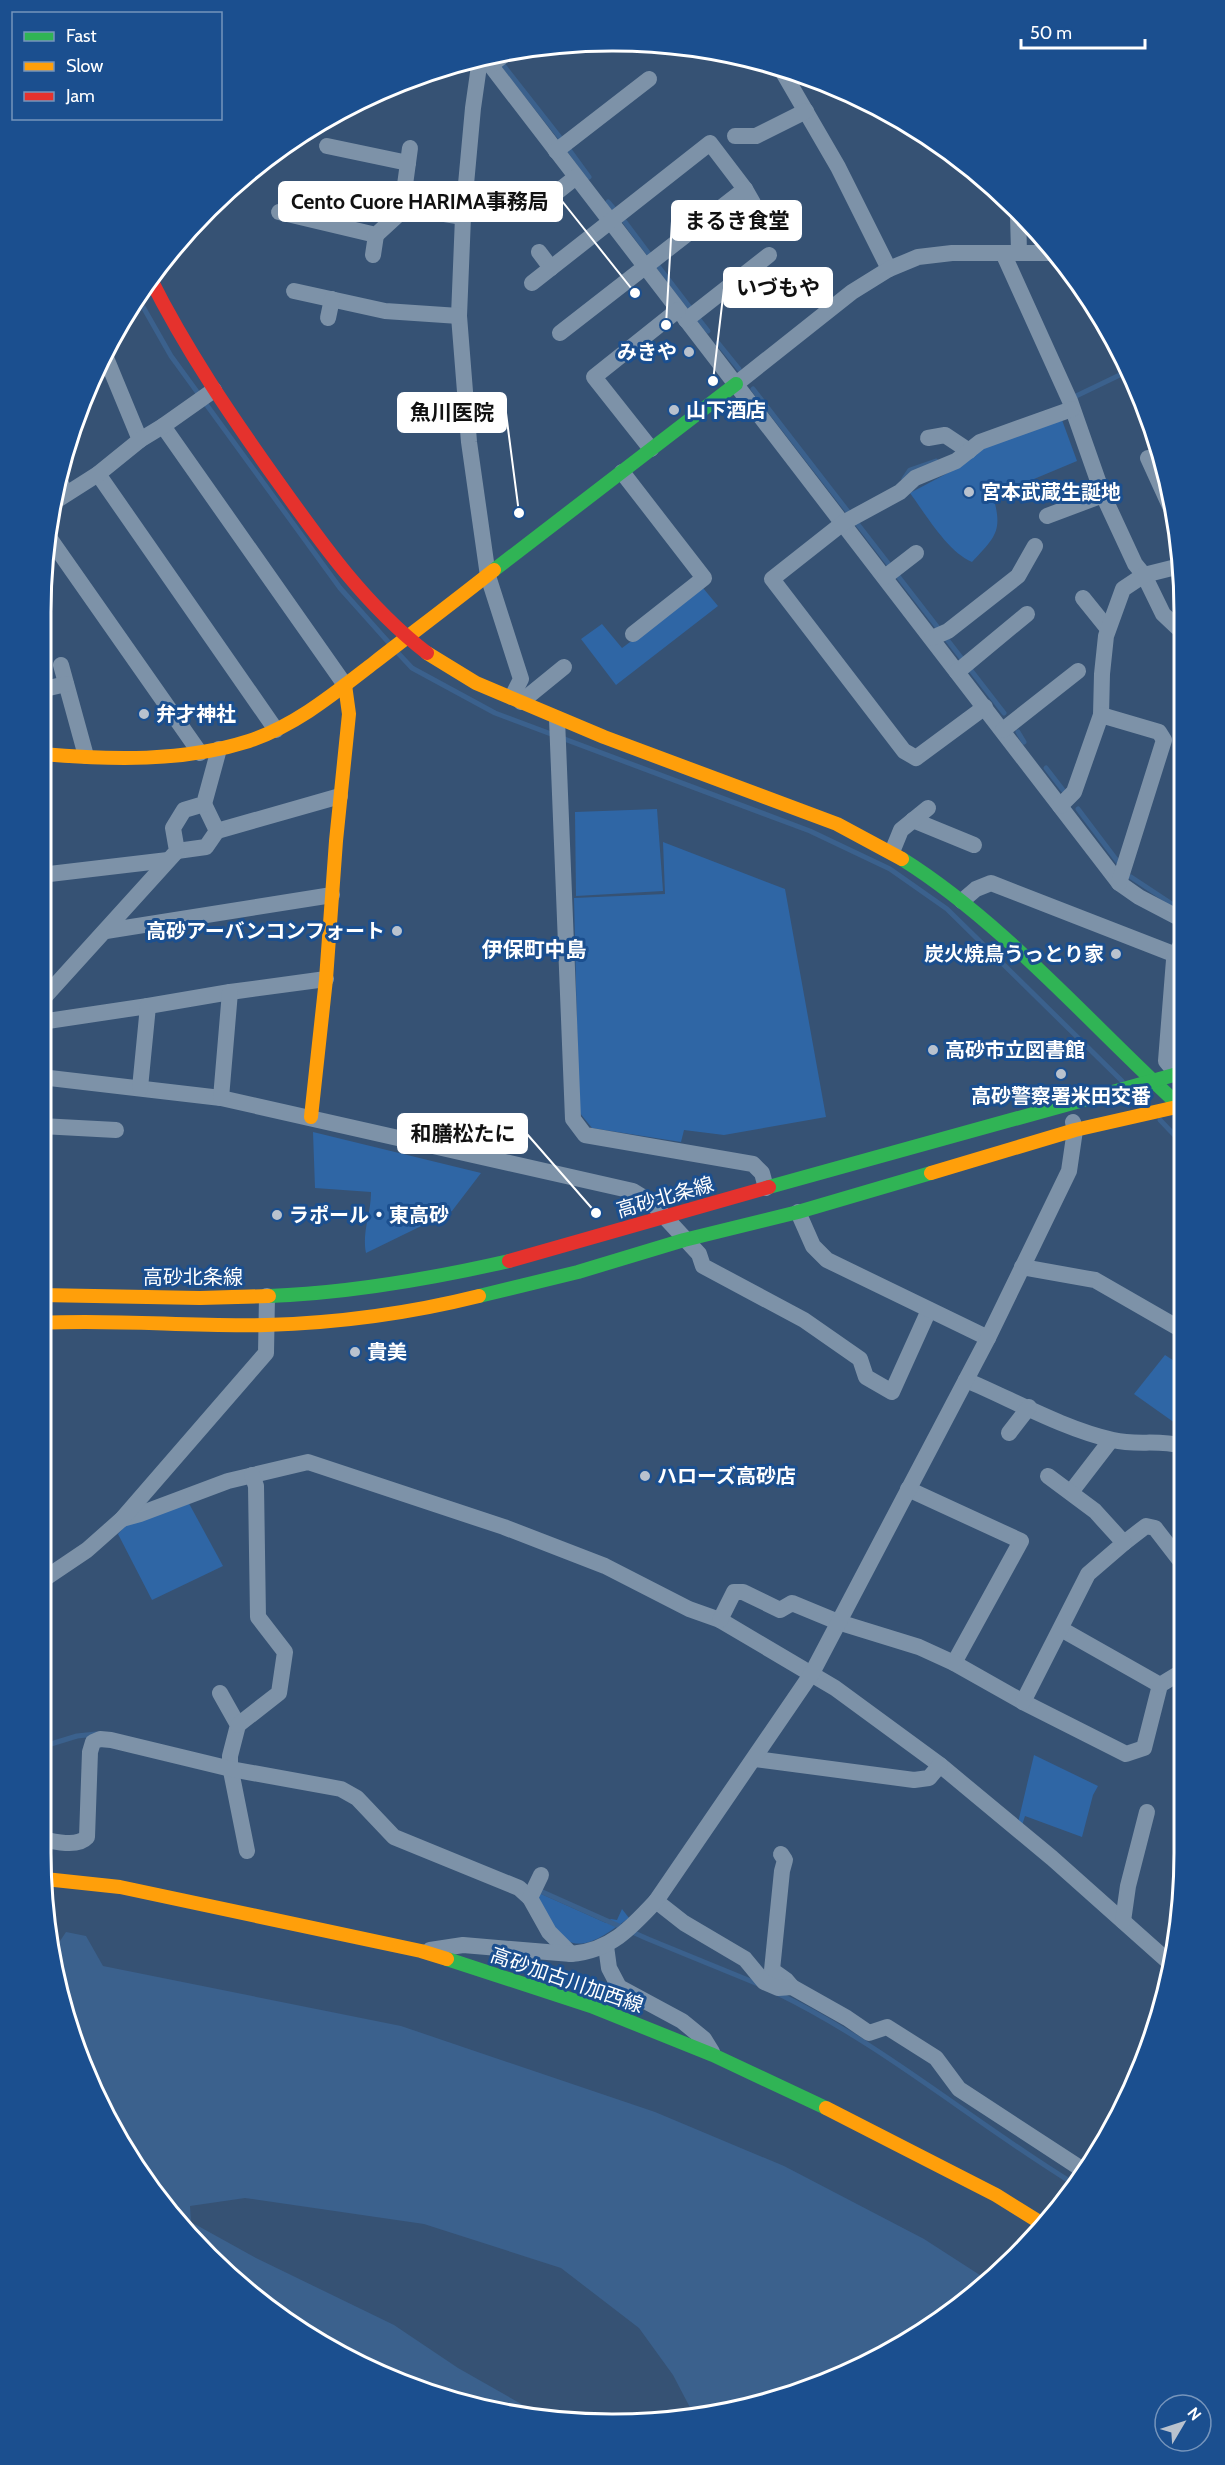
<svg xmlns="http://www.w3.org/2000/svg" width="1225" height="2465" font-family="Cabin,'Noto Sans JP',sans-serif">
	<rect width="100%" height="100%" fill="#365274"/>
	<g fill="#2f66a5">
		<path d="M 1062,420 L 1077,461 L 993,496 C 1003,531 996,536 972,562 C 948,552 926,515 910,493 L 961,466 L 987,445 Z"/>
		<path d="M 703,588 L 718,606 L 616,685 L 581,639 L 602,624 L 622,648 Z"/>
		<path d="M 657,809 L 663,891 L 576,896 L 575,812 Z"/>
		<path d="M 663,842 L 785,889 L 826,1117 L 724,1135 L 684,1130 L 681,1142 L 592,1128 L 579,1112 L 574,898 L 665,894 Z"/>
		<path d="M 313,1132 L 481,1173 L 452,1211 L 366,1253 C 362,1231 371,1214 371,1192 L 315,1188 Z"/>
		<path d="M 1165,1355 L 1182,1366 L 1182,1428 L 1134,1394 Z"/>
		<path d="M 186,1498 L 223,1566 L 152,1600 L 118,1534 L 127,1524 Z"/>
		<path d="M 1034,1755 L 1098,1786 L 1093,1795 L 1082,1837 L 1025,1816 L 1021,1828 L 1017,1827 Z"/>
		<path d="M 539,1893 L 606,1923 L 611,1919 L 617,1920 L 622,1909 L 629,1918 C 604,1935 576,1961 553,1927 C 543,1913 539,1910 539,1893 Z"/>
	</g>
	<path fill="#3b618d" d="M 66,1932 L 86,1936 L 103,1966 L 401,2026 L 655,2112 L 784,2166 L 924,2239 L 986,2279 L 866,2365 L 695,2417 L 673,2375 L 639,2328 L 561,2268 L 424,2224 L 245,2198 L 190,2206 L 191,2222 L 256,2258 L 394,2325 L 458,2368 L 523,2405 L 554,2415 L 501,2413 L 326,2348 L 236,2283 L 159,2201 L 71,2037 L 56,1947 Z"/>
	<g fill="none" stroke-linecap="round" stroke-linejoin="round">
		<g stroke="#3b618d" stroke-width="5">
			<path d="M 500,61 L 562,140"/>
			<path d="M 570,151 L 589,177"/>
			<path d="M 608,202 L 614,209"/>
			<path d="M 625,222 L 649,254"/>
			<path d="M 658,266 L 691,309"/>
			<path d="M 138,298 L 171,356 L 340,588 L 390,644"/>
			<path d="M 697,317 L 708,331"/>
			<path d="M 718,343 L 739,369"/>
			<path d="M 753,389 L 1004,713"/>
			<path d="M 1074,397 L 1126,372"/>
			<path d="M 904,479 L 910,470 L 936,461"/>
			<path d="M 398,653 L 412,668 L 495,713 L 810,831 L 890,869 L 947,909 L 1122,1081"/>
			<path d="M 1018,732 L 1024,742"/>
			<path d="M 1046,768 L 1063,790"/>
			<path d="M 1078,809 L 1118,862"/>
			<path d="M 1131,877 L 1181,910"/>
			<path d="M 1160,1120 L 1181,1142"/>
			<path d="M 41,1747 L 77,1736 L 96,1734"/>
			<path d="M 538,1890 L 648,1939 L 758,1984"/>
			<path d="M 777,1993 C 882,2044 972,2121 1071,2182"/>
		</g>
		<g stroke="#7d92a8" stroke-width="16">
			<path d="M 485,58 L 1119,883 L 1139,897 L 1181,919"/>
			<path d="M 480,59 L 473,108 L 463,217 L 459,316 L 469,442 L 488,576 L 521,679 L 512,697"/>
			<path d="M 491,65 L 508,52"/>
			<path d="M 780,67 L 838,167 L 889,269"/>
			<path d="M 735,136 L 756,136 L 806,111"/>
			<path d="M 327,146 L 408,163"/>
			<path d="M 556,151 L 649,79"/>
			<path d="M 542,204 L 576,177"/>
			<path d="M 402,207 L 410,148"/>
			<path d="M 279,212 L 376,235 L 401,212 L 402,207 L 463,217"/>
			<path d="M 1018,215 L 1019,252"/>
			<path d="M 539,252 L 551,268"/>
			<path d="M 1003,253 L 1070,401 L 1103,495 L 1135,564 L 1144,575 L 1163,614 L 1180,630"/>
			<path d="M 373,255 L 376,235"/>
			<path d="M 532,283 L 710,143 L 745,189 L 753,203"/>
			<path d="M 294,291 L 385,311 L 459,316"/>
			<path d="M 328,318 L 332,299"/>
			<path d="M 686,320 L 769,255"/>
			<path d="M 560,333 L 745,189"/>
			<path d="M 104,353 L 140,440"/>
			<path d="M 736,384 L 852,292 L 889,269 L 918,257 L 952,253 L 1051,253"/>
			<path d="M 163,426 L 345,685"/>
			<path d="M 928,438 L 945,435 L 969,451"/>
			<path d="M 651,449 L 594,377 L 678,310"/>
			<path d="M 1148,458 L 1174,515"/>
			<path d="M 622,472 L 704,578 L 633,634"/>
			<path d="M 98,474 L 276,730"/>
			<path d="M 58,476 L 65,494"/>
			<path d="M 54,502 L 98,474 L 140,440 L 163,426 L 214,390"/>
			<path d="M 1047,516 L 1103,495"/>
			<path d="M 48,536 L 200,753"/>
			<path d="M 885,577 L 916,553"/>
			<path d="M 1083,598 L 1108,629"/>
			<path d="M 932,638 L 948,631 L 1018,576 L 1035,546"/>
			<path d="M 61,665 L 86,756"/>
			<path d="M 957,672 L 1027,614"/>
			<path d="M 49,688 L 66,684"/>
			<path d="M 521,702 L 564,667"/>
			<path d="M 985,707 L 916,758 L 904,751 L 772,579 L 843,523 L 900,492 L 915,478 L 956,461 L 980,442 L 1072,409"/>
			<path d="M 1101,715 L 1102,674 L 1106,636 L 1123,589 L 1144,575 L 1180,566"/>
			<path d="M 557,719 L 573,1119 L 585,1135 L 753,1164 L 762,1173 L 766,1188"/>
			<path d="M 1003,730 L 1078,671"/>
			<path d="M 1060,806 L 1074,792 L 1101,715 L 1159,732 L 1164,740 L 1119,883"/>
			<path d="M 913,820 L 974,845"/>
			<path d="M 217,831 L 340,796"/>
			<path d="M 177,851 L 206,847 L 217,831 L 204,804"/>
			<path d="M 892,852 L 901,830 L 928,808"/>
			<path d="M 41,875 L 168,860"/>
			<path d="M 962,901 L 976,889 L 991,883 L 1176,955"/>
			<path d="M 106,931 L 332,895"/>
			<path d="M 41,1001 L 177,851 L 173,828 L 184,810 L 204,804 L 219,749"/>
			<path d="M 41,1022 L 148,1006"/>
			<path d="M 1177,1074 L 1166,1061 L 1174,960 L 1180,946"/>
			<path d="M 41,1077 L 221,1098 L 633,1191 L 651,1202 L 699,1254 L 703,1266 L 804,1320 L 860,1359 L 866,1377 L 892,1392 L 929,1310"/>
			<path d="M 140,1088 L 148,1006 L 230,992 L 326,979"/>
			<path d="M 221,1098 L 230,992"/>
			<path d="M 41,1126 L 116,1130"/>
			<path d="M 798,1212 L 813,1246 L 827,1260 L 988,1338"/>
			<path d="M 1022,1267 L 1095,1280 L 1182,1330"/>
			<path d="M 966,1380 C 1013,1400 1064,1429 1113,1440 C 1137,1446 1158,1439 1182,1446"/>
			<path d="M 1009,1433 L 1029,1407"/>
			<path d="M 908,1489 L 1021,1541 L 954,1663"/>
			<path d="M 1071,1492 L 1111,1440"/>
			<path d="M 122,1519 L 140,1514 L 228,1481 L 308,1462 L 504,1527 L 605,1566 L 689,1609 L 720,1620 L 835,1688 L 940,1765 L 1052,1858 L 1171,1964"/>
			<path d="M 1124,1543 L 1146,1526 L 1155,1528 L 1182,1563"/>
			<path d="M 41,1581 L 87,1550 L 122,1519 L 266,1353 L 267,1296"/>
			<path d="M 720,1620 L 734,1592 L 743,1592 L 780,1610 L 792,1603 L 838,1622 L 919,1647 L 954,1663 L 1023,1702 L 1126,1754 L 1144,1748 L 1160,1685 L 1183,1671"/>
			<path d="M 1061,1629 L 1160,1685"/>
			<path d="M 220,1693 L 238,1725 L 230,1756 L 230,1766 L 247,1851"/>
			<path d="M 1023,1702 L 1088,1574 L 1124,1543 L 1095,1511 L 1048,1476"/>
			<path d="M 238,1725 L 279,1693 L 285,1652 L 258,1617 L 256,1486 L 252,1475"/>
			<path d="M 755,1759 L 914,1780 L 929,1778 L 940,1765"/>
			<path d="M 41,1839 C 54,1841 77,1848 87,1837 L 90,1752 L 93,1742 L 100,1739 L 111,1740 L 231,1769 L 341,1789 L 357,1798 L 394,1837 L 519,1888 L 530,1898"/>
			<path d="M 781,1854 L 785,1860 L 782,1871 L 772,1970 L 786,1980 L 792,1987"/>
			<path d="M 541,1875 L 530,1898 L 549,1932 L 571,1954"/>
			<path d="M 656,1901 L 684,1923 L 745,1959 L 764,1982 L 778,1988 L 792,1987 L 847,2018 L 869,2033 L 887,2027 L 936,2058 L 959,2089 L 1080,2168"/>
			<path d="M 1123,1921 L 1128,1886 L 1147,1812"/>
			<path d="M 606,1946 L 609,1968 L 619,1987 L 682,2021 L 704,2039 L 712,2052"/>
			<path d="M 430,1950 L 463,1945 L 571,1954 C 610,1951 631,1928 656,1901 L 812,1673 L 988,1338 L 1069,1171 L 1075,1130 L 1073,1122"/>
		</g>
		<g stroke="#30b455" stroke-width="14">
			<path d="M 494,570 L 736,384"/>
			<path d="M 902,859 C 1004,923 1092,1026 1181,1107"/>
			<path d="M 769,1187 L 1181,1073"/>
			<path d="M 269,1296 C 350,1293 430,1279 509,1261"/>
			<path d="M 479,1296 L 578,1272 L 684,1240 L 798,1212 L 931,1173"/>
			<path d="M 447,1959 L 591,2006 L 713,2055 L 826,2108"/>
		</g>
		<g stroke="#ff9f0a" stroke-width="14">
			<path d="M 427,653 L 476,683 L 604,737 L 837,824 L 902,859"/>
			<path d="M 42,754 C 111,760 183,762 249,741 C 297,725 336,692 375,662 C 415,631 455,601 494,570"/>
			<path d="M 311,1117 L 326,979 L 336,841 L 349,714 L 345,685"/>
			<path d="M 931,1173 L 1075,1130 L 1181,1106"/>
			<path d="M 41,1295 L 200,1298 L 269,1296"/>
			<path d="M 41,1323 C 116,1319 191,1327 266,1325 C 336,1323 411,1313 479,1296"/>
			<path d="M 45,1879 L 120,1887 L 421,1951 L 447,1959"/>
			<path d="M 826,2108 L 996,2195 L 1041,2223"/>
		</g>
		<g stroke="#e5322d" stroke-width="14">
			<path d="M 150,278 C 186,350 231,416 278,482 C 322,544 366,606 427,653"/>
			<path d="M 509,1261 L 769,1187"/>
		</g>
	</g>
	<g fill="#b9c2ce" stroke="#1b4f8f" stroke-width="2">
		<circle cx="689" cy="352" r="6"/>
		<circle cx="674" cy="410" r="6"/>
		<circle cx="969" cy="492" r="6"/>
		<circle cx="144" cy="714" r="6"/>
		<circle cx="397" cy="931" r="6"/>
		<circle cx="1116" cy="954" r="6"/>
		<circle cx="933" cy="1050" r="6"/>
		<circle cx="1061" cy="1074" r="6"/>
		<circle cx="277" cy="1215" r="6"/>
		<circle cx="355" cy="1352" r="6"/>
		<circle cx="645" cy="1476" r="6"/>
	</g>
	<g text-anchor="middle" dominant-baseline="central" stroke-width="6" stroke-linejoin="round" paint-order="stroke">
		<g font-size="20" font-weight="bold" fill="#fff" stroke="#1b4f8f" text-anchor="start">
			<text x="677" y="352" text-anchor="end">みきや</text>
			<text x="686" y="410">山下酒店</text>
			<text x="981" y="492">宮本武蔵生誕地</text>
			<text x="156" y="714">弁才神社</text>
			<text x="385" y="931" text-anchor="end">高砂アーバンコンフォート</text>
			<text x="1104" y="954" text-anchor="end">炭火焼鳥うっとり家</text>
			<text x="945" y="1050">高砂市立図書館</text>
			<text x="1061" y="1096" text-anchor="middle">高砂警察署米田交番</text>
			<text x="289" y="1215">ラポール・東高砂</text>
			<text x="367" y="1352">貴美</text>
			<text x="657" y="1476">ハローズ高砂店</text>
		</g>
		<g font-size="20" fill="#fff" stroke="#1b4f8f">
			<text transform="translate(665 1197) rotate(-16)">高砂北条線</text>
			<text x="193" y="1277">高砂北条線</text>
			<text transform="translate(567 1980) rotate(19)">高砂加古川加西線</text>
		</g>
		<g font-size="21" font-weight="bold" fill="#fff" stroke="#1b4f8f">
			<text x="534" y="949">伊保町中島</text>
		</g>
	</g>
	<path d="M0 0H1225V2465H0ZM612 51H613A561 561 0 0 1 1174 612V1853A561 561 0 0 1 613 2414H612A561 561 0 0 1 51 1853V612A561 561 0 0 1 612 51Z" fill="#1b4f8f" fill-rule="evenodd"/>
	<path fill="none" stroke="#fff" stroke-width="3" d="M612 51H613A561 561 0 0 1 1174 612V1853A561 561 0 0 1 613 2414H612A561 561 0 0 1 51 1853V612A561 561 0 0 1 612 51Z"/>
	<path fill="none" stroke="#fff" stroke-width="2" d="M635 293L562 201M666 325L672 221M713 381L724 288M519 513L506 413M596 1213L527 1134"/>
	<g fill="#fff" stroke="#1b4f8f" stroke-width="2">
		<circle cx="635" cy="293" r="6"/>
		<circle cx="666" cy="325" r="6"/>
		<circle cx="713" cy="381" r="6"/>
		<circle cx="519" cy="513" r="6"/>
		<circle cx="596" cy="1213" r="6"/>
	</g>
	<g fill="#fff" stroke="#fff" stroke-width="2">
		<rect x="279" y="182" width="283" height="39" rx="6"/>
		<rect x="672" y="201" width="129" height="39" rx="6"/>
		<rect x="724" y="268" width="108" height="39" rx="6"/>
		<rect x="398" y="393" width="108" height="39" rx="6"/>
		<rect x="398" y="1114" width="129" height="39" rx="6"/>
	</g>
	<g font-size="21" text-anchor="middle" font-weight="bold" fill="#111">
		<text x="420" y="209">Cento Cuore HARIMA事務局</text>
		<text x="737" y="228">まるき食堂</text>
		<text x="778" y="295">いづもや</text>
		<text x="452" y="420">魚川医院</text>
		<text x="463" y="1141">和膳松たに</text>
	</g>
	<rect x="12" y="12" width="210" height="108" fill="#1b4f8f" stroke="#7695bc" stroke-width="1.5"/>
	<rect x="24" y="32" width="30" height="9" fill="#30b455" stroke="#7695bc" stroke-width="1.5"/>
	<text x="66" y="42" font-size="18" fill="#ffffff">Fast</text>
	<rect x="24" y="62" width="30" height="9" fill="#ff9f0a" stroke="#7695bc" stroke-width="1.5"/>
	<text x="66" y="72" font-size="18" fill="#ffffff">Slow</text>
	<rect x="24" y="92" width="30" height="9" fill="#e5322d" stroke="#7695bc" stroke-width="1.5"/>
	<text x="66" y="102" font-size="18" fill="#ffffff">Jam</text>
	<g transform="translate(1183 2423) rotate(51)"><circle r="28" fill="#1b4f8f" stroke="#7695bc" stroke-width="1.5"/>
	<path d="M0-4.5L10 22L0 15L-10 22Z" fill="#b9c2ce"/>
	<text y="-9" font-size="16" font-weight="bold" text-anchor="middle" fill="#ffffff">N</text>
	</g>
	<path d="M1021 39v9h124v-9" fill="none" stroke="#ffffff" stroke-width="3"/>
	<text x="1030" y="39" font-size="18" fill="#ffffff" stroke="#1b4f8f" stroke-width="4.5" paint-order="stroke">50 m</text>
</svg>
